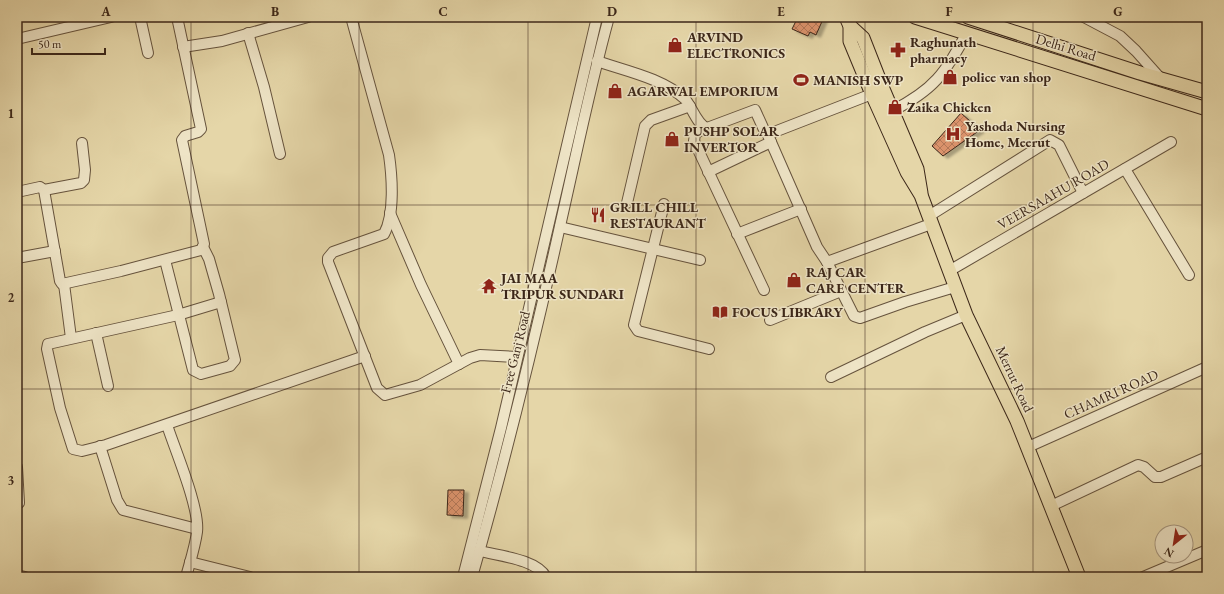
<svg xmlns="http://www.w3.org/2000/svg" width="1224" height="594" font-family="'EB Garamond',serif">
	<defs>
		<pattern id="building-cross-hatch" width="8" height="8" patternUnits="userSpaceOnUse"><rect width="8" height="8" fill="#db936c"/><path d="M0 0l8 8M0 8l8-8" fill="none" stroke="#b37858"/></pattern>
		<filter id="shadow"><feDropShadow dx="4.5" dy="2.5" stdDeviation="1" flood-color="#0004"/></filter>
	</defs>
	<rect width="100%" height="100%" fill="#e5d6a8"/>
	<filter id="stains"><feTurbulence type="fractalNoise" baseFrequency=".005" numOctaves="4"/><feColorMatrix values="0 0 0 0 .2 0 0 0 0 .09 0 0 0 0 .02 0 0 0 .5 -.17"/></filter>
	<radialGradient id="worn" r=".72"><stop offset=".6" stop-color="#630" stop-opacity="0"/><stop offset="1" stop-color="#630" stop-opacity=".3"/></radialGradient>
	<g fill="url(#building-cross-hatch)" stroke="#3c2719" filter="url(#shadow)">
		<path d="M 798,17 L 824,17 L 816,35 L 810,32 L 808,36 L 792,29 Z"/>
		<path d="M 961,113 L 980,130 L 943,156 L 932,146 Z"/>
		<path d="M 448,490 L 464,490 L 463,516 L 447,515 Z"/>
	</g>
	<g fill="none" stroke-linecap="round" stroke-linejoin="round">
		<g stroke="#66533d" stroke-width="12">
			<g id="minor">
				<path d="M 140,17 L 148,53"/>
				<path d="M 351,17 L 389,155 C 392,176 395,214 384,234 L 333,252 L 328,258 L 328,262 L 377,388 L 385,395 L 420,385 L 470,358 L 480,355 L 517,357"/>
				<path d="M 1084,17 L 1120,36 L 1136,51 L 1161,79"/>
				<path d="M 248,33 L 264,87 L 280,154"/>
				<path d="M 17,39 L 111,17"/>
				<path d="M 183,47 L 222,41 L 308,17"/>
				<path d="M 597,61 C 626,71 662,78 685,99 C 692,107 697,125 707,128 L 755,110 L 765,132 L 769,134 L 872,94"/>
				<path d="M 892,111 C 935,89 944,74 967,33"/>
				<path d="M 704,128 L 695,134 L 694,141 L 764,290"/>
				<path d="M 767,133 L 817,247 L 827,262 L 931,224"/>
				<path d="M 1125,169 L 1189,275"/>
				<path d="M 708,172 L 771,142"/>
				<path d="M 44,190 L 81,183 L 84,180 L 85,170 L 82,143"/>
				<path d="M 17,192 L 40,187 L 44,190 L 60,281 L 62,284 L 121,271 L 201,250 L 204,244 L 182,140 L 185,136 L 198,132 L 201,129 L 177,17"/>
				<path d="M 627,203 L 645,126 L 651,120 L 690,106"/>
				<path d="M 664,204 L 634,325 L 638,331 L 709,349"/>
				<path d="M 390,213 L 421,285 L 459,364"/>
				<path d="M 929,216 L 1050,140 L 1059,145 L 1083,193"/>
				<path d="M 560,227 L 700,260"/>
				<path d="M 737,234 L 801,209"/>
				<path d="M 17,258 L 55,251"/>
				<path d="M 165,260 L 193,370 L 201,374 L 230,366 L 235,360 L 219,294 L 209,259 L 203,247"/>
				<path d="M 827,262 L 854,316 L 860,318 L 905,302 L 955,287"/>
				<path d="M 949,271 L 1171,142"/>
				<path d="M 64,284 L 71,338"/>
				<path d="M 221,302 L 178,315 L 48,344 L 47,349 L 60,408 L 73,449 L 82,451 L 106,445 L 365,356"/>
				<path d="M 770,320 L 841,291"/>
				<path d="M 96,333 L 108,386"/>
				<path d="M 831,377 L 925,332 L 966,315"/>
				<path d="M 167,425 C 175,450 200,508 197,532 C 195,547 190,562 186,577"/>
				<path d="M 100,446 L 117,500 L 123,510 L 197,529"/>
				<path d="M 1028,447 L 1207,367"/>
				<path d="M 17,467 L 19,503"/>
				<path d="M 1051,506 L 1138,465 L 1144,467 L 1155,477 L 1161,477 L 1207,457"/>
				<path d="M 480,551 C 499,556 536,559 546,577"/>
				<path d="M 190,562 L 250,577"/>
				<path d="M 17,575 L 25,577"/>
				<path d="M 463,577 L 501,428 L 597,17"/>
				<path d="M 472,577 C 505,461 534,343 560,226 C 576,156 590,86 609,17"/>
				<path d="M 1143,577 L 1207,550"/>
			</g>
		</g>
		<g stroke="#3c2719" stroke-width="15">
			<g id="major">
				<path d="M 846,17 L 850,26 L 850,41 L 872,94 L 907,172 L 921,195 L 966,315 L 1017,421 L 1079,577"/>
				<path d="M 915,17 L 1207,109"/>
				<path d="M 968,17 L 1140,73 L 1207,92"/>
				<path d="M 850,26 L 863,38 L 883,89 L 917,169 L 921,193"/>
			</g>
		</g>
		<use href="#minor" stroke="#eee4c6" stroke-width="10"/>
		<use href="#major" stroke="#e5d6a8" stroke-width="13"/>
	</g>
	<path fill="none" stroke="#3c2719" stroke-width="1" stroke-opacity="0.55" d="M 191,17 L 191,577M 359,17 L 359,577M 528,17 L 528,577M 696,17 L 696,577M 865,17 L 865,577M 1033,17 L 1033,577M 17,205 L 1207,205M 17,389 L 1207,389"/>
	<defs>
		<g id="shop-bare" transform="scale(1.2)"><path d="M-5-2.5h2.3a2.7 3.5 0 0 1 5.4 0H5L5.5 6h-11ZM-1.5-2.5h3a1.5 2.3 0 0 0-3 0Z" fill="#8f2418" stroke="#eee4c6" stroke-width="2.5" paint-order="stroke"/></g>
		<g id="pharmacy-bare" transform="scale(1.2)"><path d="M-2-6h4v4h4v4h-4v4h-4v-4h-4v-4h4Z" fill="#8f2418" stroke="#eee4c6" stroke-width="2.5" paint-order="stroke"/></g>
		<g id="stadium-bare" transform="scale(1.2)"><path d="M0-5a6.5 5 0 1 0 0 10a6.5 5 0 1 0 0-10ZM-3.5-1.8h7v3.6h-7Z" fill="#8f2418" stroke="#eee4c6" stroke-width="2.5" paint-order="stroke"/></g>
		<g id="hospital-bare" transform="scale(1.2)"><path d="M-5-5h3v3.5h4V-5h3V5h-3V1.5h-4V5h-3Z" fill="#8f2418" stroke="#eee4c6" stroke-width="2.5" paint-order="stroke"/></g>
		<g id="restaurant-bare" transform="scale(1.2)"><path d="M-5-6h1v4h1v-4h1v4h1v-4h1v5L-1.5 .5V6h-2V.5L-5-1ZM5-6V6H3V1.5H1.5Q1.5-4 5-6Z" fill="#8f2418" stroke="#eee4c6" stroke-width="2.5" paint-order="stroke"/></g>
		<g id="temple-bare" transform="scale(1.2)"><path d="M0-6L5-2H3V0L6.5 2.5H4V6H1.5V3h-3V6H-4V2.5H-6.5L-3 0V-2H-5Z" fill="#8f2418" stroke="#eee4c6" stroke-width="2.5" paint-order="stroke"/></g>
		<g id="library-bare" transform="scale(1.2)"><path d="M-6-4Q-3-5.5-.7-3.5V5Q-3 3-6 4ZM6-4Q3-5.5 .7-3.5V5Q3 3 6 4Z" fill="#8f2418" stroke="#eee4c6" stroke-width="2.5" paint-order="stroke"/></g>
	</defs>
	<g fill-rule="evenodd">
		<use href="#shop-bare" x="675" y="45"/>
		<use href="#pharmacy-bare" x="898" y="50"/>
		<use href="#shop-bare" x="950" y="77"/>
		<use href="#stadium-bare" x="801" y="80"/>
		<use href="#shop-bare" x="615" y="91"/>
		<use href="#shop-bare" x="895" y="107"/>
		<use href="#hospital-bare" x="953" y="134"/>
		<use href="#shop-bare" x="672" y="139"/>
		<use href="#restaurant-bare" x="598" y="215"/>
		<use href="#shop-bare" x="794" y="280"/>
		<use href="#temple-bare" x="489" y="286"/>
		<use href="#library-bare" x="720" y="312"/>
	</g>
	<g text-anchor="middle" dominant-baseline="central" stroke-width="3" stroke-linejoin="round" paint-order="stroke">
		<g font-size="14" font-weight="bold" fill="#3c2719" stroke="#eee4c6" text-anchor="start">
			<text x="687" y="37">ARVIND<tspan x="687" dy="16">ELECTRONICS</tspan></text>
			<text x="910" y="42">Raghunath<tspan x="910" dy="16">pharmacy</tspan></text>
			<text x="962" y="77">police van shop</text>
			<text x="813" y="80">MANISH SWP</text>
			<text x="627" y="91">AGARWAL EMPORIUM</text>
			<text x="907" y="107">Zaika Chicken</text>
			<text x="965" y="126">Yashoda Nursing<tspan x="965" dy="16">Home, Meerut</tspan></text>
			<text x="684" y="131">PUSHP SOLAR<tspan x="684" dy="16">INVERTOR</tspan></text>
			<text x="610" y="207">GRILL CHILL<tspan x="610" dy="16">RESTAURANT</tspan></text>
			<text x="806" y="272">RAJ CAR<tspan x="806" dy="16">CARE CENTER</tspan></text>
			<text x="501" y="278">JAI MAA<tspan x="501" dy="16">TRIPUR SUNDARI</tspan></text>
			<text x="732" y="312">FOCUS LIBRARY</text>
		</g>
		<g font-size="14" fill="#3c2719" stroke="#eee4c6">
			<text transform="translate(1066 47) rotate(17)">Delhi Road</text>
			<text transform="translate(1053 194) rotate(-30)">VEERSAAHU ROAD</text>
			<text transform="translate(515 352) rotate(-76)">Free Ganj Road</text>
			<text transform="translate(1015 379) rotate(65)">Merrut Road</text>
			<text transform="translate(1111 394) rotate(-24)">CHAMRI ROAD</text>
		</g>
	</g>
	<rect width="1224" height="594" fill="none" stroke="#e5d6a8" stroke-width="44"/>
	<g transform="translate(1174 544) rotate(210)"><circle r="19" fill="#eee4c6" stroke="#a79881"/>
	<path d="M0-3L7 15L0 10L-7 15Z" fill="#8f2418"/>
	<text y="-6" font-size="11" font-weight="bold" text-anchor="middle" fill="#3c2719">N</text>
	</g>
	<path d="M32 48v6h73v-6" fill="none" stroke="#3c2719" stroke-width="2"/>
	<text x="38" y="48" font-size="12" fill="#3c2719" stroke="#eee4c6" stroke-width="3" paint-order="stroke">50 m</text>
	<rect x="22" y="22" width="1180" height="550" fill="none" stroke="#3c2719" stroke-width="1.5"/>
	<g font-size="13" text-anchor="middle" font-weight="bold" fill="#3c2719">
		<text x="106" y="16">A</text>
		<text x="275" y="16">B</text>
		<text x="443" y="16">C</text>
		<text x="612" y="16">D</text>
		<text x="781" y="16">E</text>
		<text x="949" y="16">F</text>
		<text x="1118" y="16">G</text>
		<text x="11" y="118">1</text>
		<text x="11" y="302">2</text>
		<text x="11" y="485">3</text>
	</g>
	<rect width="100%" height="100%" filter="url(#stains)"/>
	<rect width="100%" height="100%" fill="url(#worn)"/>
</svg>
